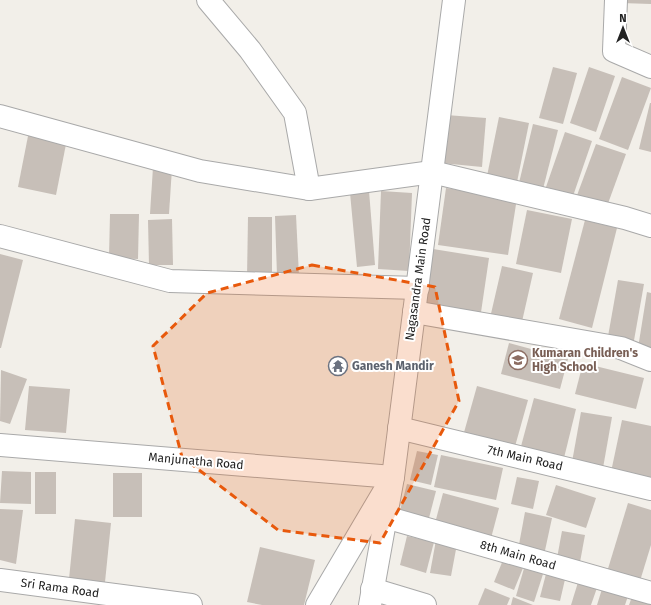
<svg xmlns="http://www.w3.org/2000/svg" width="651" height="605" font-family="'Fira Sans',sans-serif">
	<rect width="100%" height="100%" fill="#f2efe9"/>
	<g fill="#c7bfb8">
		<path d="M 621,0 L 651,0 L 651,4 L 621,3 Z"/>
		<path d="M 553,67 L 577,73 L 563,124 L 539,118 Z"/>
		<path d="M 589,67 L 615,76 L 596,132 L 570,123 Z"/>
		<path d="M 622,77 L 651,88 L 628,150 L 599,139 Z"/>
		<path d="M 650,103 L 651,103 L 651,152 L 639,149 Z"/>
		<path d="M 446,115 L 486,118 L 482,167 L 441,163 Z"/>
		<path d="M 499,117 L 529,123 L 517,182 L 487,176 Z"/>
		<path d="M 533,124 L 558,130 L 543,189 L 519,183 Z"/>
		<path d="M 29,131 L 67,139 L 56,195 L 18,187 Z"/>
		<path d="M 565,132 L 592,141 L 573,196 L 546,187 Z"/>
		<path d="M 596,144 L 626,154 L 606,209 L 576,198 Z"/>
		<path d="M 153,167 L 172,168 L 169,214 L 150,214 Z"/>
		<path d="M 446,188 L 517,198 L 508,255 L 438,245 Z"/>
		<path d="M 369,191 L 375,265 L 357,267 L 350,193 Z"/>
		<path d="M 381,191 L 412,193 L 409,271 L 378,269 Z"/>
		<path d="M 527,210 L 572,219 L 561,273 L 516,264 Z"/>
		<path d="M 110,214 L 139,214 L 138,259 L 109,258 Z"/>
		<path d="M 296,215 L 299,276 L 277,276 L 275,216 Z"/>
		<path d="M 248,217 L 272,217 L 272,278 L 247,278 Z"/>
		<path d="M 172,219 L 173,265 L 149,265 L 148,220 Z"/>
		<path d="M 585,220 L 617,228 L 592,328 L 559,319 Z"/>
		<path d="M 433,249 L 489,258 L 480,319 L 423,310 Z"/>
		<path d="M 0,254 L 23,260 L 1,348 L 0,348 Z"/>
		<path d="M 502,266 L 533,273 L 521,326 L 490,318 Z"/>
		<path d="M 618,280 L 644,284 L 633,346 L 607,342 Z"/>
		<path d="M 647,292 L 651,293 L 651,351 L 638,348 Z"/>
		<path d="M 509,343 L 568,359 L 560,389 L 501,374 Z"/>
		<path d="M 583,363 L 644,378 L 636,409 L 575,394 Z"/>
		<path d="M 1,370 L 27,379 L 10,424 L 0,421 Z"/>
		<path d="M 29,386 L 70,389 L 66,433 L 25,430 Z"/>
		<path d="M 477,386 L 528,400 L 514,450 L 463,436 Z"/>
		<path d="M 534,398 L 576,409 L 563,462 L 520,450 Z"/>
		<path d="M 581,412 L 612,417 L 603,468 L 572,462 Z"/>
		<path d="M 622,420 L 651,426 L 651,480 L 611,472 Z"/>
		<path d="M 417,451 L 438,455 L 431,485 L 410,480 Z"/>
		<path d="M 441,455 L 503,468 L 496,500 L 434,487 Z"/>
		<path d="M 2,471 L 31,472 L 31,504 L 0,503 Z"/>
		<rect x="35" y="472" width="21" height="42"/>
		<rect x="113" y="473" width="29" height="44"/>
		<path d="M 517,477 L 539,481 L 533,509 L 511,504 Z"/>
		<path d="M 407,484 L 436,491 L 429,518 L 400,510 Z"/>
		<path d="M 556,485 L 596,498 L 586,528 L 546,515 Z"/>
		<path d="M 443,493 L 499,508 L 490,542 L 434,527 Z"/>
		<path d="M 628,503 L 651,510 L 651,545 L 640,581 L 607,572 Z"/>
		<path d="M 0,509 L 23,510 L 16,564 L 0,560 Z"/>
		<path d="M 525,512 L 552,518 L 544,555 L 518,550 Z"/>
		<path d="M 75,519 L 111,523 L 105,582 L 69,579 Z"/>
		<path d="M 562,531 L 585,535 L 580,562 L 557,558 Z"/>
		<path d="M 407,536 L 434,542 L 426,573 L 400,565 Z"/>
		<path d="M 436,540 L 457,544 L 451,576 L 430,573 Z"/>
		<path d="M 260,547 L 315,560 L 304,605 L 262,605 L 247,602 Z"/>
		<path d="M 503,560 L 523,568 L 514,590 L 494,582 Z"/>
		<path d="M 525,565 L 544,571 L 534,602 L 516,596 Z"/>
		<path d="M 547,570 L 566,575 L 560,601 L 540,597 Z"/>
		<path d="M 579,579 L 598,585 L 591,605 L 571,605 Z"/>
		<path d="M 485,588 L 510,598 L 507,605 L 478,605 Z"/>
		<path d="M 602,589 L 628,596 L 625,605 L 597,605 Z"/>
		<path d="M 633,594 L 651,601 L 651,605 L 629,605 Z"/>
		<path d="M 513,597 L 533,605 L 511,605 Z"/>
	</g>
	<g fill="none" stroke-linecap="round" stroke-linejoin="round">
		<g stroke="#a9a9a9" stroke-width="24">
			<g id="minor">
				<path d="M 208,0 L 250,50 L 295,113 L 309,189"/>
				<path d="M 616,0 L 614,51 L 651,67"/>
				<path d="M 0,116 L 200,171 L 309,189 L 432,172 L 625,218 L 651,226"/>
				<path d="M 0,236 L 170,281 L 418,288"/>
				<path d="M 414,312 L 621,348 L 651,360"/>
				<path d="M 399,428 L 651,489"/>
				<path d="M 0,445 L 393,477"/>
				<path d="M 385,517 L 651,593"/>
				<path d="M 0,580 L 191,605"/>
				<path d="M 372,589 L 425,605"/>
				<path d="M 317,605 L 385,490"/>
				<path d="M 370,605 L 393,477 L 454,0"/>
			</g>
		</g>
		<use href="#minor" stroke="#fff" stroke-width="22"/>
	</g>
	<path fill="#e8590c" fill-opacity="0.2" stroke="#e8590c" stroke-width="3" stroke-dasharray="8 5" stroke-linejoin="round" d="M 312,265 L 435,287 L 459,401 L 380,543 L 278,530 L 182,457 L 153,346 L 207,293 Z"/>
	<defs>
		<g id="school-ring" transform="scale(1)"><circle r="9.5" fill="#fff" stroke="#8d6e63" stroke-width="1.5"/><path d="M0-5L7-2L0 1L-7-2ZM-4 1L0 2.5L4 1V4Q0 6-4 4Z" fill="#8d6e63"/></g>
		<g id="temple-ring" transform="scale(1)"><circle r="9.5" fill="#fff" stroke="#6b7280" stroke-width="1.5"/><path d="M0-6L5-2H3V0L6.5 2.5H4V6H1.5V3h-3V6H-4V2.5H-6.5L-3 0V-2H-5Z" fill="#6b7280"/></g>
	</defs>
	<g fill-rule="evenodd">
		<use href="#school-ring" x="518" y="360"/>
		<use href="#temple-ring" x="338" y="366"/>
	</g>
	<g text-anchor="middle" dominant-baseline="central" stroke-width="4" stroke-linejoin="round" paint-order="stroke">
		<g font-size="12" fill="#222" stroke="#fff">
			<text transform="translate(418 279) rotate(-82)">Nagasandra Main Road</text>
			<text transform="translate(525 458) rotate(13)">7th Main Road</text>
			<text transform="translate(196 461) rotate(5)">Manjunatha Road</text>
			<text transform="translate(518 555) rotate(16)">8th Main Road</text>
			<text transform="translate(60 588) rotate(8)">Sri Rama Road</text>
		</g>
		<g font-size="12" font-weight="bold" fill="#785e54" stroke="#fff" text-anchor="start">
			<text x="532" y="353">Kumaran Children's<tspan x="532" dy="14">High School</tspan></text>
		</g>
		<g font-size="12" font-weight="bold" fill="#5b616d" stroke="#fff" text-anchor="start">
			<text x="352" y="366">Ganesh Mandir</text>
		</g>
	</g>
	<g transform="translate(623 28)" stroke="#ffffff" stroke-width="3" paint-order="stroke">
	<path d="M0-3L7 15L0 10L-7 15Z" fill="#222222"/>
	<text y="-6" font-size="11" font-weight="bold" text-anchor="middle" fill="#222222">N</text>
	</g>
</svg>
